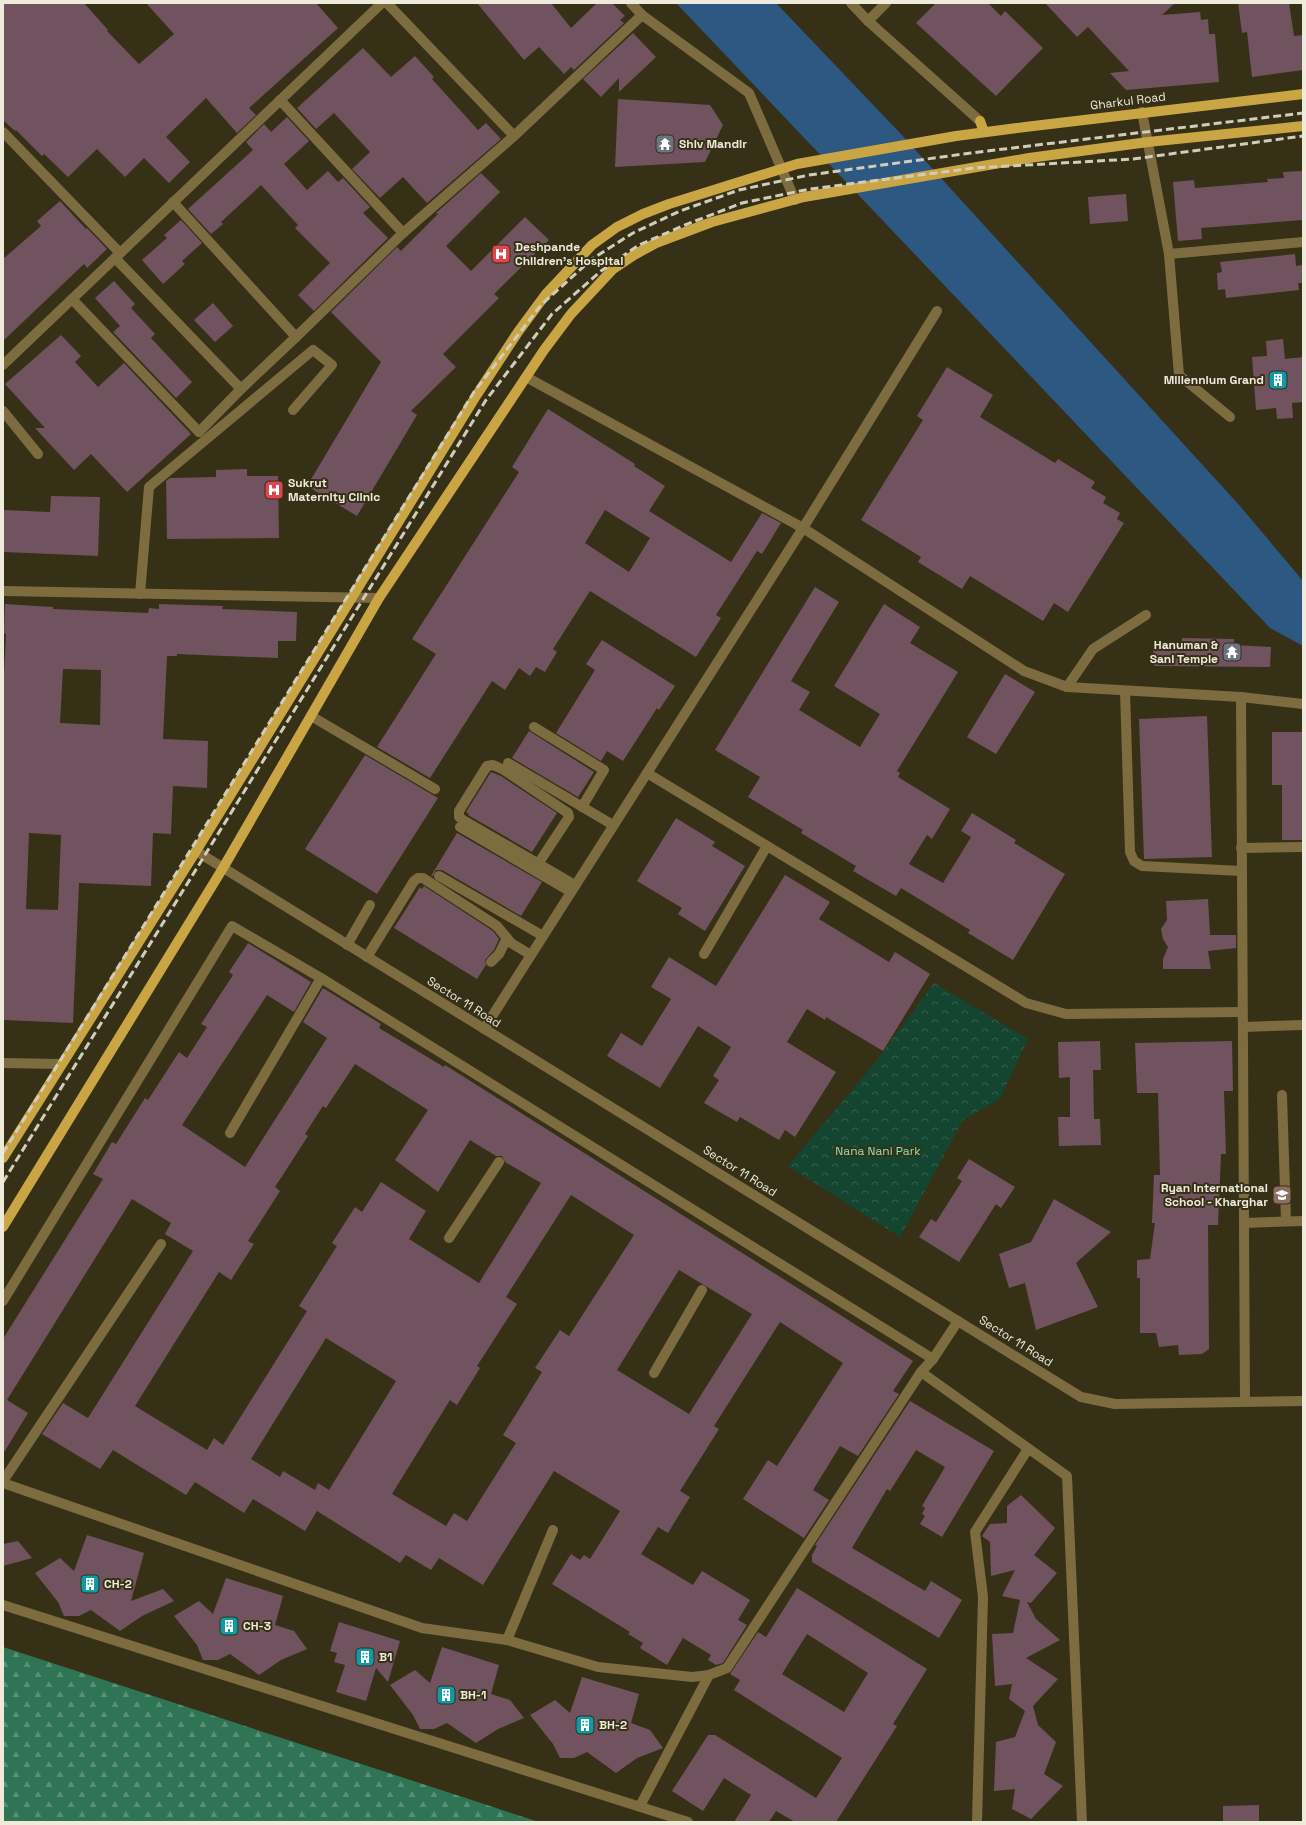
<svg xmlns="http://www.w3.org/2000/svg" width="1306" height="1825" font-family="'Space Grotesk',sans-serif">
	<defs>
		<pattern id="forest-firs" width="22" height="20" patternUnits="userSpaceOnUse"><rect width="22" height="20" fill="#307456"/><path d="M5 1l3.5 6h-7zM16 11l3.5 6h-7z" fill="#588f76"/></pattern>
		<pattern id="park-crowns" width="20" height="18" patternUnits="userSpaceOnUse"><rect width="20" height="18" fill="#134530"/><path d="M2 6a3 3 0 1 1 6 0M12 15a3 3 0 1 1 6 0" fill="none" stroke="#36604d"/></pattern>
	</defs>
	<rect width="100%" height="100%" fill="#363017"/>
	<path fill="url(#forest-firs)" d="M 3,1647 L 539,1822 L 3,1822 Z"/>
	<path fill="url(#park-crowns)" d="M 934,983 L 1028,1039 L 1000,1099 L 963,1120 L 900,1237 L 788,1166 L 877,1060 Z"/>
	<path fill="#2c5882" d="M 676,3 L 776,3 L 899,132 L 1240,506 L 1303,581 L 1303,646 L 1270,628 Z"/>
	<g fill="#70535e" fill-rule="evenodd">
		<path d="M 3,3 L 84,3 L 108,30 L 107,31 L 139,64 L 174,34 L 146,3 L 316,3 L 338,28 L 249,108 L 256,115 L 237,133 L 206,98 L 166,137 L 190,162 L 169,183 L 144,158 L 125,177 L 97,149 L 68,177 L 44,154 L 42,156 L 16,130 L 15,131 L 3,120 Z"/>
		<path d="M 477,3 L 551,3 L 571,28 L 597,3 L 612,3 L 625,16 L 620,20 L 624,23 L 574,70 L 571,67 L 564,74 L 539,47 L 524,60 Z"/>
		<path d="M 936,3 L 988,3 L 1001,16 L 1005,11 L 1043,48 L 996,96 L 916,23 Z"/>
		<path d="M 1045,3 L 1175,3 L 1162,15 L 1200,12 L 1201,20 L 1208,19 L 1209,34 L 1215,34 L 1219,82 L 1126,90 L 1110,73 L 1129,71 L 1088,27 L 1077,37 Z"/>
		<path d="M 1238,3 L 1289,3 L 1294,36 L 1303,35 L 1303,70 L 1252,77 L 1247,32 L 1242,33 Z"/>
		<path d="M 633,33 L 656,57 L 619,92 L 619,78 L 601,97 L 583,79 Z"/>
		<path d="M 363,48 L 391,77 L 415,56 L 434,77 L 432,79 L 478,130 L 486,123 L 501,139 L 427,203 L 403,177 L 380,198 L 352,169 L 370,152 L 334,113 L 316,129 L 297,108 Z"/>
		<path d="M 618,99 L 710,105 L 723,125 L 705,162 L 615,167 Z"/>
		<path d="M 287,117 L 309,141 L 284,164 L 307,190 L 328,171 L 338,182 L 343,178 L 370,207 L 363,213 L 388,238 L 314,311 L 298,295 L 330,263 L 295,228 L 298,225 L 261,185 L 221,222 L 223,224 L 211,234 L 188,209 L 253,150 L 246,142 L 264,124 L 271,132 Z"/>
		<path d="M 1303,171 L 1303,220 L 1201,228 L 1202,239 L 1178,241 L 1173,182 L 1194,180 L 1195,188 L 1268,182 L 1267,179 L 1284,178 L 1283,172 Z"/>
		<path d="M 481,173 L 500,192 L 446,246 L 471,271 L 525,217 L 549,240 L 494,294 L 499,298 L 443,354 L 456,367 L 411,411 L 417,415 L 357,516 L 307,486 L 381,362 L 331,312 L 397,247 L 401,251 L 438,214 L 436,213 Z"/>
		<path d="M 1126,194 L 1128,221 L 1090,224 L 1088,197 Z"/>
		<path d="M 60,201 L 86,229 L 87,228 L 107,249 L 87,268 L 84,264 L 3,341 L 3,259 L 41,226 L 37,221 Z"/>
		<path d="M 181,220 L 202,243 L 182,261 L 185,264 L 163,284 L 142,260 L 167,238 L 164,235 Z"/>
		<path d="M 1295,254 L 1296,266 L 1302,265 L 1303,277 L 1303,283 L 1298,283 L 1299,290 L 1226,298 L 1225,289 L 1218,290 L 1217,273 L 1222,272 L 1220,262 Z"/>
		<path d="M 114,281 L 135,304 L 131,308 L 155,334 L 151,338 L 192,382 L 176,398 L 113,332 L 120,326 L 95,298 Z"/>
		<path d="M 213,303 L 233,326 L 215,342 L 194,320 Z"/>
		<path d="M 61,335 L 81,356 L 75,362 L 98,387 L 124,363 L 191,434 L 127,492 L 91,454 L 74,470 L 35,428 L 45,428 L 5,384 Z"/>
		<path d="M 1283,339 L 1285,359 L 1303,357 L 1303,402 L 1292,403 L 1293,418 L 1277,419 L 1276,408 L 1256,410 L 1252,357 L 1267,356 L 1266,341 Z"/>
		<path d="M 947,367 L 993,395 L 980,417 L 1055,463 L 1058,459 L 1095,482 L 1091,488 L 1106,497 L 1103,503 L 1120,513 L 1117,519 L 1124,523 L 1068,612 L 1054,603 L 1043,621 L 970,576 L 962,589 L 918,562 L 921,557 L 861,520 L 923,420 L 917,416 Z"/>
		<path d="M 548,409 L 635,464 L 634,466 L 665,486 L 649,511 L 731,562 L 762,513 L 781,523 L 762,554 L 757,551 L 716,615 L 721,618 L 696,657 L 590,591 L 553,649 L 557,652 L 545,672 L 536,667 L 530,676 L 519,668 L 505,690 L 492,681 L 430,778 L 377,747 L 436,654 L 412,639 L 519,472 L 512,467 ZM 605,510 L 650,538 L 629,572 L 585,543 Z"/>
		<path d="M 247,469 L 247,476 L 278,476 L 279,538 L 167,539 L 166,481 L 170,478 L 216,477 L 216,470 Z"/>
		<path d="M 51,496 L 100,497 L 98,556 L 3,552 L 3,510 L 50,512 Z"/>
		<path d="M 815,587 L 839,602 L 791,681 L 810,692 L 799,710 L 860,747 L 880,714 L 834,686 L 884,604 L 920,627 L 910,643 L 958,672 L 897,771 L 900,773 L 898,777 L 950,809 L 932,839 L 927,835 L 909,864 L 943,883 L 971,837 L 961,831 L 972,813 L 1016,840 L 1014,843 L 1065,874 L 1013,960 L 968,933 L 970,930 L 901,888 L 896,896 L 853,871 L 856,866 L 801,833 L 803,830 L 748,797 L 760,777 L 715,750 Z"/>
		<path d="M 5,604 L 53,607 L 53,609 L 148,613 L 149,608 L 159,609 L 159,604 L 223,606 L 222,609 L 297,612 L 296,641 L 278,641 L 278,658 L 177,654 L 177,656 L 167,656 L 163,739 L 208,741 L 207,788 L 173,786 L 171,834 L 153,833 L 151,886 L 79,883 L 73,1023 L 3,1020 L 3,693 L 6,634 L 4,633 ZM 63,669 L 101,670 L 100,725 L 60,723 ZM 29,833 L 61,835 L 58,910 L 26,909 Z"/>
		<path d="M 1182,638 L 1234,639 L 1234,645 L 1271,647 L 1270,667 L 1154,666 L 1153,646 L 1181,646 Z"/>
		<path d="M 602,640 L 675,686 L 659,710 L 657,708 L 623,761 L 607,751 L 601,761 L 556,733 L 595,670 L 586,664 Z"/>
		<path d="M 1005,674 L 1035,692 L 996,754 L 967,737 Z"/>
		<path d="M 1207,716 L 1212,857 L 1144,859 L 1139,719 Z"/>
		<path d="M 529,731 L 594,772 L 578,797 L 512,758 Z"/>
		<path d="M 1272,732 L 1303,732 L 1303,840 L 1282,840 L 1282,785 L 1272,785 Z"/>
		<path d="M 365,755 L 438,798 L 377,894 L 305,849 Z"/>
		<path d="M 491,772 L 501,776 L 557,813 L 532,852 L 468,815 L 469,814 L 466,812 Z"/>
		<path d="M 676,818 L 715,842 L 712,846 L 745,866 L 705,931 L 678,914 L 682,908 L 637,881 Z"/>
		<path d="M 457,833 L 542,882 L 521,916 L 442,870 L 436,870 L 433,876 L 431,876 Z"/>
		<path d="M 785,875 L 830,902 L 819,919 L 889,962 L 895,952 L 930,974 L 883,1051 L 826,1017 L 825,1020 L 807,1009 L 787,1042 L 836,1072 L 795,1137 L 785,1130 L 779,1140 L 740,1117 L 737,1122 L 704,1103 L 719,1080 L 713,1076 L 731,1047 L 698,1026 L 660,1088 L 607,1056 L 621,1033 L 642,1046 L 671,999 L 651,987 L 669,957 L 716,986 Z"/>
		<path d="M 424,886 L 493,931 L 499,939 L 494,950 L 485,960 L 486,965 L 477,979 L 394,928 L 420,887 L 422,889 Z"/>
		<path d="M 1208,899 L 1210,935 L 1236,935 L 1236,948 L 1208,951 L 1211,969 L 1163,969 L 1163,959 L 1168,947 L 1163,939 L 1161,929 L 1167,920 L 1166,901 Z"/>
		<path d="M 248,943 L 311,982 L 294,1012 L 267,995 L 182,1125 L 245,1167 L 327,1038 L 303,1022 L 323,988 L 381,1024 L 379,1028 L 444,1067 L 445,1065 L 913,1361 L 893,1391 L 899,1394 L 858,1456 L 840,1446 L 813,1490 L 829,1500 L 804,1538 L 743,1499 L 768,1460 L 777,1466 L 843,1363 L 780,1322 L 714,1426 L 719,1429 L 680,1491 L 690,1497 L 668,1533 L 658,1527 L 641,1554 L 693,1585 L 702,1571 L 750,1600 L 738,1620 L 747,1625 L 723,1663 L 716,1665 L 708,1660 L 711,1655 L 683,1638 L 667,1665 L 640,1648 L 643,1643 L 628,1634 L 630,1632 L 552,1584 L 571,1554 L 580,1560 L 584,1555 L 590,1559 L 620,1511 L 554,1471 L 483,1585 L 439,1558 L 431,1570 L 406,1555 L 400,1563 L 317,1511 L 305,1531 L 253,1499 L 244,1513 L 195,1482 L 186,1495 L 113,1450 L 100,1469 L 42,1434 L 63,1403 L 88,1418 L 193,1251 L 165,1234 L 171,1223 L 132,1199 L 7,1400 L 28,1413 L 3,1454 L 3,1339 L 103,1179 L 93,1174 L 112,1142 L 116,1144 L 145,1098 L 148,1100 L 179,1052 L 187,1058 L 207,1027 L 201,1024 L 233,975 L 229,972 ZM 355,1064 L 428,1110 L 395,1160 L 438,1192 L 470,1140 L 496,1156 L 502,1156 L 505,1162 L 541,1183 L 479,1283 L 409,1239 L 426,1211 L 381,1182 L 362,1212 L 355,1207 L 332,1243 L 337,1246 L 299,1306 L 307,1311 L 223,1445 L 214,1438 L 207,1450 L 135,1406 L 219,1272 L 231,1280 L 254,1244 L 248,1241 L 280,1191 L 275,1187 L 308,1136 L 305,1134 L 323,1106 L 326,1108 ZM 571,1195 L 634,1235 L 569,1336 L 560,1330 L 535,1368 L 542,1372 L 503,1435 L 516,1443 L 467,1521 L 454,1513 L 446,1526 L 392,1494 L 450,1400 L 457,1405 L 480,1368 L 477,1366 L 517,1304 L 506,1297 ZM 679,1270 L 752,1314 L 689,1414 L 617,1370 ZM 326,1338 L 396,1381 L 329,1490 L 318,1483 L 315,1490 L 283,1471 L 280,1477 L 251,1459 Z"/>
		<path d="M 1100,1041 L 1101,1070 L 1093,1070 L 1094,1119 L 1100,1119 L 1101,1145 L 1059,1146 L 1058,1117 L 1070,1117 L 1070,1077 L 1059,1078 L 1058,1042 Z"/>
		<path d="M 1232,1041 L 1233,1091 L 1224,1091 L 1226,1154 L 1221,1154 L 1218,1225 L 1208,1225 L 1209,1349 L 1202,1354 L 1179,1355 L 1178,1345 L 1159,1347 L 1156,1333 L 1140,1333 L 1140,1278 L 1137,1278 L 1137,1260 L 1150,1259 L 1155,1223 L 1152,1223 L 1154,1175 L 1160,1175 L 1158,1093 L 1137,1093 L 1135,1043 Z"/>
		<path d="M 969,1159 L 1015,1187 L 1001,1208 L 996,1204 L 959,1262 L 919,1237 L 931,1219 L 936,1222 L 962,1181 L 957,1178 Z"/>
		<path d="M 1054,1199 L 1111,1232 L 1076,1263 L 1098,1307 L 1036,1330 L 1025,1283 L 1009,1288 L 999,1254 L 1031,1242 Z"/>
		<path d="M 910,1401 L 994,1451 L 942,1537 L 920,1524 L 925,1516 L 922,1514 L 925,1508 L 922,1506 L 945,1467 L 916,1450 L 890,1491 L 887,1489 L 852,1548 L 925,1591 L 931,1581 L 962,1600 L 939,1638 L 812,1562 L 812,1555 L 817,1546 L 815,1545 Z"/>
		<path d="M 1021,1495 L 1055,1528 L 1034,1555 L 1057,1573 L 1031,1603 L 1027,1602 L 1036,1619 L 1060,1640 L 1026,1658 L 1058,1679 L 1033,1706 L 1038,1725 L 1056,1742 L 1044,1774 L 1063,1786 L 1031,1819 L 1012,1809 L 1015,1789 L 994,1791 L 996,1742 L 1015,1737 L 1025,1711 L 1009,1699 L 1012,1684 L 995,1686 L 992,1634 L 1013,1633 L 1020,1600 L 1002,1596 L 1015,1570 L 991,1576 L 990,1542 L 982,1536 L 990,1524 L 1007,1523 L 1007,1506 Z"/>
		<path d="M 87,1535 L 144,1553 L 131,1601 L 163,1589 L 174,1601 L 142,1616 L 120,1631 L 91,1610 L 79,1616 L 64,1616 L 58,1602 L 35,1573 L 60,1558 L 74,1571 Z"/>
		<path d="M 18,1541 L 32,1558 L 3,1566 L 3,1544 Z"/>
		<path d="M 226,1578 L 283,1596 L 275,1625 L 294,1631 L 307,1649 L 281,1660 L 259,1675 L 230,1654 L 218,1660 L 203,1660 L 197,1645 L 174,1616 L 199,1601 L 213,1614 Z"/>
		<path d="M 797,1588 L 927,1669 L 893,1724 L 897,1726 L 836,1822 L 795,1822 L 776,1811 L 769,1822 L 734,1822 L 751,1795 L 724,1778 L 703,1811 L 672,1791 L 708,1735 L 715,1735 L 816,1798 L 842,1758 L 734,1690 L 740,1680 L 730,1674 L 758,1632 L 766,1637 ZM 807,1634 L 868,1673 L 844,1712 L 782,1674 Z"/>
		<path d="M 339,1622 L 400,1641 L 388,1682 L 376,1668 L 366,1701 L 336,1692 L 345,1665 L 334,1662 L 337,1653 L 330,1651 Z"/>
		<path d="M 442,1647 L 499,1665 L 491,1694 L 510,1700 L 524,1718 L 498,1729 L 476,1743 L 447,1723 L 434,1729 L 420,1729 L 413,1715 L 390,1685 L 415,1670 L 430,1683 Z"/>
		<path d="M 582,1677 L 639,1694 L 631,1723 L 650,1730 L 663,1748 L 637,1758 L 616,1773 L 587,1752 L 574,1758 L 560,1758 L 553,1744 L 530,1715 L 555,1700 L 570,1713 Z"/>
		<path d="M 1259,1805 L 1259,1822 L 1223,1822 L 1223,1806 Z"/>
	</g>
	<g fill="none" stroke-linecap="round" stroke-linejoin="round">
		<g stroke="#7d6c40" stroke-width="10">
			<path d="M 387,3 L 514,136"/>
			<path d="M 280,100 L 403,233"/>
			<path d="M 173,202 L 296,337"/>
			<path d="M 1169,254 L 1303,242"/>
			<path d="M 115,258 L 241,389"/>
			<path d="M 72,299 L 199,432"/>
			<path d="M 3,411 L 38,454"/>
			<path d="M 140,594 L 149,487 L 313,350 L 332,365 L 293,410"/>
			<path d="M 1067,687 L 1093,649 L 1146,615"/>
			<path d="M 1241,848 L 1303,847"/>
			<path d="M 704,954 L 767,846"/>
			<path d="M 1243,1027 L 1303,1025"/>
			<path d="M 1282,1095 L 1286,1221"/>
			<path d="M 230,1133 L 321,978"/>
			<path d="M 1244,1223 L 1303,1221"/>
			<path d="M 449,1238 L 499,1162"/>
			<path d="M 3,1301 L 232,926 L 321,978 L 933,1359"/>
			<path d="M 921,1372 L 1067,1476 L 1082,1822"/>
			<path d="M 654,1373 L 702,1290"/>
			<path d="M 3,1481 L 161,1244"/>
			<path d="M 3,1483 L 422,1628 L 507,1640 L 598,1667 L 692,1677 L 709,1675 L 727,1668 L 921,1372 L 933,1359 L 958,1321"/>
			<path d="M 3,1605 L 688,1822"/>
			<path d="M 507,1640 L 553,1530"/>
			<path d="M 640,1806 L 709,1675"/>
			<path d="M 977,1822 L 983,1597 L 975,1532 L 1028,1449"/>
		</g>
		<g stroke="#7d6c40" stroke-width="10">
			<path d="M 631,3 L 642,15 L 749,93 L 795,200"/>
			<path d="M 851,3 L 868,21 L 980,121"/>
			<path d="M 868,21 L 886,3"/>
			<path d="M 1142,112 L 1169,254 L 1179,375 L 1230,417"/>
			<path d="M 3,132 L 120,253"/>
			<path d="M 3,365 L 382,3"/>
			<path d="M 526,377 L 803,528 L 1024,671 L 1067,687 L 1241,697 L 1303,704"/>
			<path d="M 199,432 L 241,389 L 296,337 L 403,233 L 514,136 L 642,15"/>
			<path d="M 3,591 L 379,598"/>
			<path d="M 1125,691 L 1130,852 L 1134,861 L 1142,866 L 1241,871"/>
			<path d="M 1241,697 L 1245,1401"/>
			<path d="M 311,716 L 435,789"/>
			<path d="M 534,727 L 604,770 L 582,807"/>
			<path d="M 508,763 L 613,825"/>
			<path d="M 647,773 L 1026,1003 L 1066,1014 L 1242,1012"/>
			<path d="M 460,827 L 571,892"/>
			<path d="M 196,851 L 1081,1397 L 1115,1404 L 1303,1401"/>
			<path d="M 538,864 L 569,817 L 568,813 L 504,770 L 493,765 L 487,766 L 459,811 L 459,817 L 463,820 L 575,885"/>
			<path d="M 439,876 L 543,936"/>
			<path d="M 347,945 L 370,905"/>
			<path d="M 367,957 L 414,881 L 418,878 L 423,878 L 497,926 L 511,943 L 531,955"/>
			<path d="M 491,962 L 499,954 L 507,938"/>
			<path d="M 484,1029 L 803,528 L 937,311"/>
			<path d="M 3,1063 L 61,1064"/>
		</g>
		<g stroke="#caa543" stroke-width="10">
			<path d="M 980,121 L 984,132"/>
			<path d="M 3,1158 L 196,851 L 476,396 L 518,332 L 546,294 L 592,245 L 617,227 L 643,214 L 669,204 L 797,164 L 956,136 L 1025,127 L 1303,94"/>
			<path d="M 3,1227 L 223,868 L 379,598 L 544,350 L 571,314 L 613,269 L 634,255 L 656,243 L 712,222 L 804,197 L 1029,158 L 1148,142 L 1303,126"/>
		</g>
		<g stroke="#d0cdbb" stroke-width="3" stroke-dasharray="8 4" stroke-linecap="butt">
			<path d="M 3,1153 L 474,392 L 541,305 L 592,259 L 633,233 L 680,211 L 739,190 L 809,175 L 971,153 L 1303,113"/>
			<path d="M 3,1182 L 486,400 L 552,314 L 601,271 L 639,245 L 685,225 L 742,203 L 810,189 L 974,168 L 1133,159 L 1303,136"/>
		</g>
	</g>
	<defs>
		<g id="temple-square" transform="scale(1)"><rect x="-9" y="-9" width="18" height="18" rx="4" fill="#6b7280" stroke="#363017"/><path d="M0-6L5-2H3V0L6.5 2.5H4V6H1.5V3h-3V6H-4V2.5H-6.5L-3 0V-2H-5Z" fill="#fff"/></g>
		<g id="hospital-square" transform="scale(1)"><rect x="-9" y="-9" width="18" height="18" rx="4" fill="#e0444e" stroke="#363017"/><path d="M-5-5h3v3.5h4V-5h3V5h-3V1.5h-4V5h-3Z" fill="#fff"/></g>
		<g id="building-square" transform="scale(1)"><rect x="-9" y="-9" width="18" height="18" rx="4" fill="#0f9aa8" stroke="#363017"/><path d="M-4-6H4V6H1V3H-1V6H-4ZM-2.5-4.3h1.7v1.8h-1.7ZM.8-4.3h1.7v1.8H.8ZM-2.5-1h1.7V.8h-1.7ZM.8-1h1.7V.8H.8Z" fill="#fff"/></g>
		<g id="school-square" transform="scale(1)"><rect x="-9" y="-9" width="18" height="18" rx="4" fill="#8d6e63" stroke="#363017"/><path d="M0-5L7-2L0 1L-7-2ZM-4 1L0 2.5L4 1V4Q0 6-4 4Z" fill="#fff"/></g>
	</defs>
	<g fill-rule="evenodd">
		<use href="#temple-square" x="665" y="144"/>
		<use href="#hospital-square" x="501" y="254"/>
		<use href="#building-square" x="1278" y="380"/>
		<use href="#hospital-square" x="274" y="490"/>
		<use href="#temple-square" x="1232" y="652"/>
		<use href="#school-square" x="1282" y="1195"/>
		<use href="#building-square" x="90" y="1584"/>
		<use href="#building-square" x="229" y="1626"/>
		<use href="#building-square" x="365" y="1657"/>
		<use href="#building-square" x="446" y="1695"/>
		<use href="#building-square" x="585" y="1725"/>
	</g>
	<g text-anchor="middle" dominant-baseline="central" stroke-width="4" stroke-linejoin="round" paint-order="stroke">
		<g font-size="12" fill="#eeebdb" stroke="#363017">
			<text transform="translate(1128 101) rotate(-7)">Gharkul Road</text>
			<text transform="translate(464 1002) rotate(32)">Sector 11 Road</text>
			<text transform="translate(740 1171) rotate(32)">Sector 11 Road</text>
			<text transform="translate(1016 1341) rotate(32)">Sector 11 Road</text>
		</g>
		<g font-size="12" font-weight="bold" fill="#eeebdb" stroke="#363017" text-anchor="start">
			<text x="679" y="144">Shiv Mandir</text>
			<text x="515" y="247">Deshpande<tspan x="515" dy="14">Children's Hospital</tspan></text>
			<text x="1264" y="380" text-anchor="end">Millennium Grand</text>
			<text x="288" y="483">Sukrut<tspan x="288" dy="14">Maternity Clinic</tspan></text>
			<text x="1218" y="645" text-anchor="end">Hanuman &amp;<tspan x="1218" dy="14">Sani Temple</tspan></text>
			<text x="1268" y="1188" text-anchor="end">Ryan International<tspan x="1268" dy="14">School - Kharghar</tspan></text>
			<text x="104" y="1584">CH-2</text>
			<text x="243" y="1626">CH-3</text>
			<text x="379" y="1657">B1</text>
			<text x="460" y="1695">BH-1</text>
			<text x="599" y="1725">BH-2</text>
		</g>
		<g font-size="12" fill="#82e3b4" stroke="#363017">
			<text x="878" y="1151">Nana Nani Park</text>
		</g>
	</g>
	<rect width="1306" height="1825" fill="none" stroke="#eeebdb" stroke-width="8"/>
</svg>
